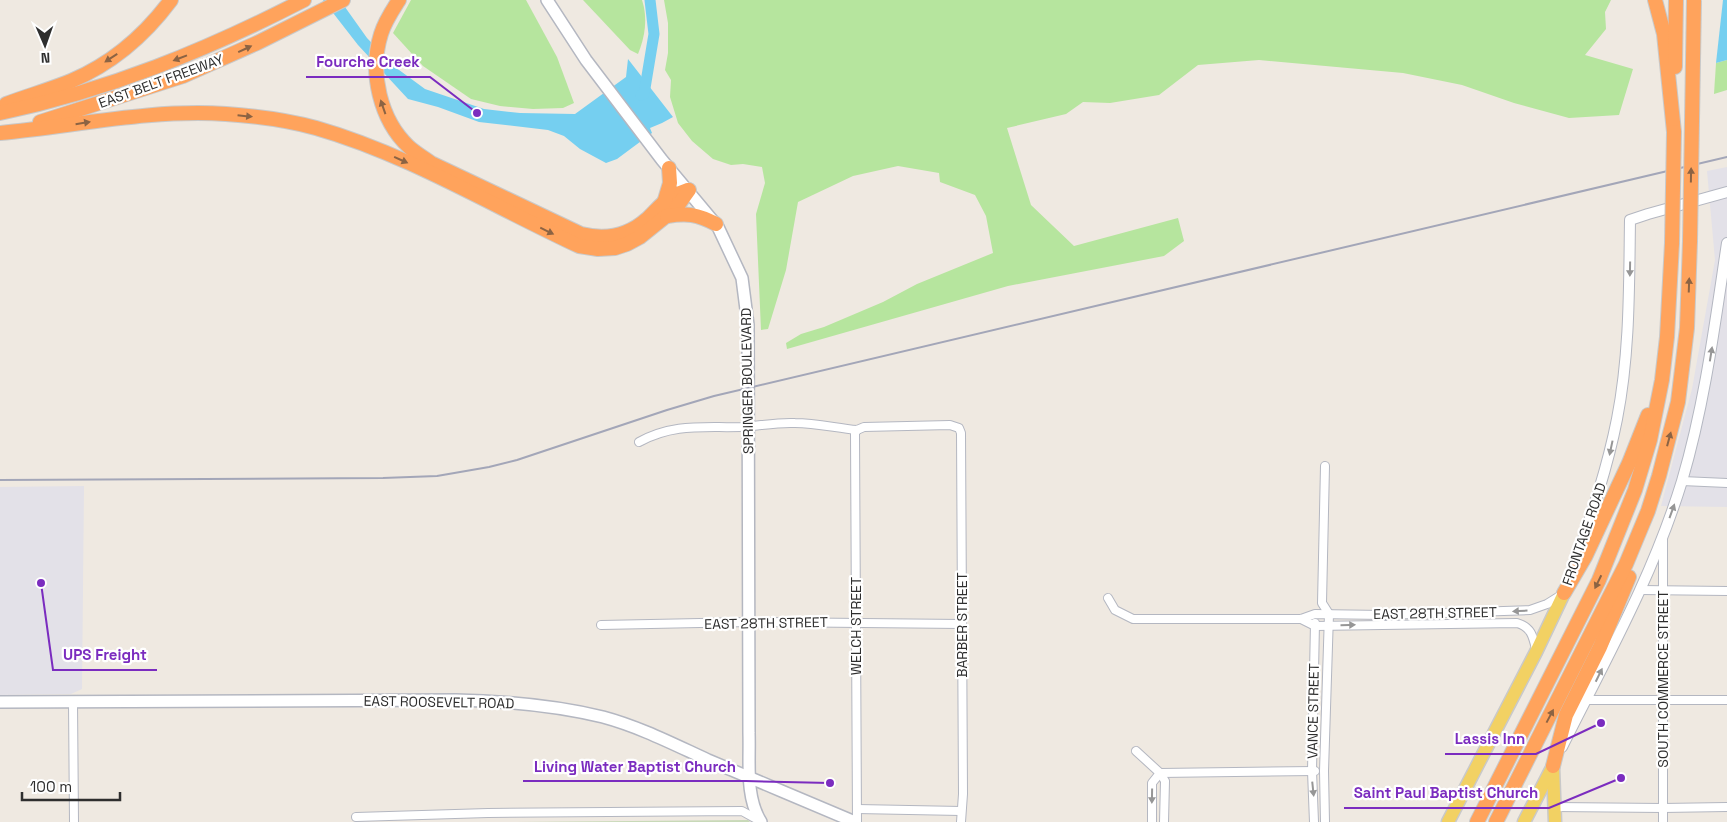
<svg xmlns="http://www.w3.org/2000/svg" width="1727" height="822" font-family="'Space Grotesk',sans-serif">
	<rect width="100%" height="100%" fill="#efe9e1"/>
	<g fill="#e3e1e8">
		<path d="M 1727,167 L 1727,507 L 1661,506 L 1692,389 L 1715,260 L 1707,171 Z"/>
		<path d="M 84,486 L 82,689 L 71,694 L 0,695 L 0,487 Z"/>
	</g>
	<g fill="#b6e59e">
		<path d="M 411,0 L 526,0 L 557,57 L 574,103 L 563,108 L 533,109 L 500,106 L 471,99 L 423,66 L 393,33 Z"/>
		<path d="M 583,0 L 642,0 C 648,18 645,37 638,54 L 630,50 Z"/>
		<path d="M 664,0 L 1611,0 L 1605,12 L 1606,29 L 1585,55 L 1633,69 L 1619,115 L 1569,118 L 1514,103 L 1462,85 L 1403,73 L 1259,60 L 1198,65 L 1159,95 L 1110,103 L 1083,102 L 1066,114 L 1007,128 L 1031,205 L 1074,246 L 1178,218 L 1184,241 L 1164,256 L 1008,286 L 787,349 L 786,343 L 801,334 L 824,327 L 883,302 L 917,284 L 993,253 L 986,216 L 975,195 L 940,182 L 939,173 L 898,166 L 853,176 L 798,202 L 786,270 L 768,329 L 761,330 L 756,214 L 765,183 L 762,167 L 743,164 L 731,165 L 713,159 L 692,141 L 678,123 L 670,97 L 671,80 L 665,70 L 668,53 L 668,23 Z"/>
		<path d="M 1727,60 L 1727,90 L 1714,94 L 1716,63 Z"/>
	</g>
	<path fill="#c8d9b8" d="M 748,820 L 750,822 L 516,822 Z"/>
	<g fill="#75cff0">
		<path d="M 323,0 L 340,0 L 367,38 L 395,67 L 425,89 L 484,109 L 520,113 L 575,114 L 626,77 L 628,59 L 673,117 L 662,123 L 650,128 L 652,133 L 617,159 L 606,163 L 580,149 L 564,136 L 548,130 L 479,122 L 438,107 L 408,99 L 358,45 Z"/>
		<path d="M 1723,0 L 1727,0 L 1727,60 L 1716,63 Z"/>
	</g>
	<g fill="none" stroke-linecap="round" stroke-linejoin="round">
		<path stroke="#75cff0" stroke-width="11" d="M 641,95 L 644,94 L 654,34 L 650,0"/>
		<g stroke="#b4b7c1" stroke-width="10">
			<g id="minor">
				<path d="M 857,430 L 855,433 L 857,822"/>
				<path d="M 639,442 C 674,423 703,428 741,427 C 759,426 777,422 795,423 C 816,423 836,428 857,430 L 864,427 L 950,425 L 959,428 L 961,433 L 963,794 L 961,822"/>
				<path d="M 1682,481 L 1727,483"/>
				<path d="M 1663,539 L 1663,822"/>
				<path d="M 1641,590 L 1727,591"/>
				<path d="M 1108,598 L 1115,610 L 1133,619 L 1301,619 L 1315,614 L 1384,615 L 1530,610 L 1547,604 L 1563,594"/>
				<path d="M 1301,619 L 1315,626 L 1517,623 C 1531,627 1533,636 1536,649"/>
				<path d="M 601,625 L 750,622 L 962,624"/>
				<path d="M 1587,700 L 1727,700"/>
				<path d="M 73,702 L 74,822"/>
				<path d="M 1136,751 L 1160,773 L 1165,781 L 1164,822"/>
				<path d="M 1160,773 L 1315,771"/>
				<path d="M 1554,807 L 1663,808 L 1727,807"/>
				<path d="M 857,809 L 961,811"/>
				<path d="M 356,817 L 488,813 L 742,811 L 760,821"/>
				<path d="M 1152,822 L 1152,783 L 1160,773"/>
				<path d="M 1314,822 L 1312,771 L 1315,623"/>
				<path d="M 1325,822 L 1324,771 L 1329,614 L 1322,603 L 1325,466"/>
			</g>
		</g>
		<g stroke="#b4b7c1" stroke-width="12">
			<g id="tertiary">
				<path d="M 1573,569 C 1590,519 1607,470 1617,419 C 1630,353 1629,286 1630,220 L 1648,214 L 1727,192"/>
				<path d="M 1562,747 C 1606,659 1653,576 1682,481 C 1705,403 1715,323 1727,243"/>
			</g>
		</g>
		<g stroke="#b4b7c1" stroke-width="14">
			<g id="secondary">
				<path d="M 547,0 L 586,60 L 662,160 L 718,227 L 742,278 L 748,325 L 749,733 C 750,763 745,796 761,822"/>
				<path d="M 0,702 L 456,700 C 506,701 554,705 603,717 C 640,727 673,744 708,760 C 757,781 806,801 855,822"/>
			</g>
		</g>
		<g stroke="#c9c9c9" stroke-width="15">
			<g id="primary">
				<path d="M 1553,767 L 1555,822"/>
				<path d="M 1448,822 L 1536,652 L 1564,593"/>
				<path d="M 1524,822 L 1553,766"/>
			</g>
		</g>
		<g stroke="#c9c9c9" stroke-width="16">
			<g id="motorway">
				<path d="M 399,0 C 392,11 385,21 381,34 C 369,72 380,120 409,147 C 416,153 424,158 431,163 L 581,234 C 605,240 627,237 647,219 C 654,213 661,203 670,198 C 675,195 682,192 688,190"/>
				<path d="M 1655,0 L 1664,34 L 1674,132"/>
				<path d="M 1675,67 L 1676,0"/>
				<path d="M 6,104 C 27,96 49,90 71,81 C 111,64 145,35 171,0"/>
				<path d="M 0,113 C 109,90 205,51 304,0"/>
				<path d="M 40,122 L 183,76 L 257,43 L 343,0"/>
				<path d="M 0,133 C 75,126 150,109 226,114 C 256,116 287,120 316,128 C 407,154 493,206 579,246 L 598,249 L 615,248 L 627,244 L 640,237 L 676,208 L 689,190"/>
				<path d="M 664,203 L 670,183 L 669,168"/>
				<path d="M 667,216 C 687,213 697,214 716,224"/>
				<path d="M 1564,593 L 1585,557 L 1629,463 L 1648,415"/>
				<path d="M 1553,766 L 1566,715 L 1600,647 L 1629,577"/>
				<path d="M 1477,822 L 1599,580 L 1635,490 L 1650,440 L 1662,380 L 1667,337 L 1672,243"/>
				<path d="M 1496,822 L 1626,564 L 1648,511 L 1659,476 L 1678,402 L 1687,328 L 1690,241"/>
			</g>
		</g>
		<use href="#minor" stroke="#fff" stroke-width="8"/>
		<use href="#tertiary" stroke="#fff" stroke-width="10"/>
		<use href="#secondary" stroke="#fff" stroke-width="11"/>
		<use href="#primary" stroke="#f2d163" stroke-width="12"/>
		<use href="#motorway" stroke="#ffa35c" stroke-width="14"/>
		<path stroke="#a3a6b8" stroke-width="2" d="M 0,480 L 383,478 L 437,476 L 489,467 L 517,460 L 667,410 L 714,396 L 1727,157"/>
		<g stroke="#c9c9c9" stroke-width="16" stroke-linecap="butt">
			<g id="motorway-bridge">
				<path d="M 1690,241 L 1694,0"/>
				<path d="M 1672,243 L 1674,132"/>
			</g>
		</g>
		<use href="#motorway-bridge" stroke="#ffa35c" stroke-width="14"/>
	</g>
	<defs><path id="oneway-solid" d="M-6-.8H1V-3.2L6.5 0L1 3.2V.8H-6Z" transform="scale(1.25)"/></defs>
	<g fill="#8c6343">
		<use href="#oneway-solid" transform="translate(245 49) rotate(-25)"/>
		<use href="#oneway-solid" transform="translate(111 58) rotate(147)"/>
		<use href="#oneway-solid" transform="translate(180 58) rotate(159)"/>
		<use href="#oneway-solid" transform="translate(383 107) rotate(-109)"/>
		<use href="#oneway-solid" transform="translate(245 116) rotate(6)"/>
		<use href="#oneway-solid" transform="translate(83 123) rotate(-9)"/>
		<use href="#oneway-solid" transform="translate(401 160) rotate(24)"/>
		<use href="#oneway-solid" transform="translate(1691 175) rotate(-89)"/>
		<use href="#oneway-solid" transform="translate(547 231) rotate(26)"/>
		<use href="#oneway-solid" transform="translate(1689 285) rotate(-88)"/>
		<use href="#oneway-solid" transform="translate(1669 439) rotate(-75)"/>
		<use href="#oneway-solid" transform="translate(1598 582) rotate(116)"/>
		<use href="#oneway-solid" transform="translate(1550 716) rotate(-62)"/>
	</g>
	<g fill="#969696">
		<use href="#oneway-solid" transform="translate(1630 269) rotate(91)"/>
		<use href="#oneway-solid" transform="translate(1711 354) rotate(-81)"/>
		<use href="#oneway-solid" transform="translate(1611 448) rotate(102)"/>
		<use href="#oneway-solid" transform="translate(1672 511) rotate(-70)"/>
		<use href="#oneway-solid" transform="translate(1520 611) rotate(177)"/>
		<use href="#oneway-solid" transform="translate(1348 625) rotate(-1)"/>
		<use href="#oneway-solid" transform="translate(1599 675) rotate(-64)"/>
		<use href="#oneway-solid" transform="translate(1313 789) rotate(84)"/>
		<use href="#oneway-solid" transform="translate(1152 796) rotate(91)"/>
	</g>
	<g text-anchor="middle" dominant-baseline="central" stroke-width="4.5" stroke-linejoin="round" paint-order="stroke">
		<g font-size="14" fill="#2e2e2e" stroke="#fff">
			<text transform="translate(161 81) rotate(-20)">EAST BELT FREEWAY</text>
			<text transform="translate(747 381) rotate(-91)">SPRINGER BOULEVARD</text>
			<text transform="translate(1584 534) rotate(-71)">FRONTAGE ROAD</text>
			<text transform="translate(1435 613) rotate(-1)">EAST 28TH STREET</text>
			<text transform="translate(766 623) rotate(-1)">EAST 28TH STREET</text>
			<text transform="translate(962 625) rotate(-90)">BARBER STREET</text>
			<text transform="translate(856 626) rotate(-90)">WELCH STREET</text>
			<text transform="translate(1663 679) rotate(-90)">SOUTH COMMERCE STREET</text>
			<text transform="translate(439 702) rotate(1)">EAST ROOSEVELT ROAD</text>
			<text transform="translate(1313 711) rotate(-89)">VANCE STREET</text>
		</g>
	</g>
	<path fill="none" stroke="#7b2cbf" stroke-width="2" d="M477 113L430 77H306M41 583L53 670H157M1601 723L1536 754H1445M830 783L746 781H523M1621 778L1549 808H1344"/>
	<g fill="#7b2cbf" stroke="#fff" stroke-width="2">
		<circle cx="477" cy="113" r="5"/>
		<circle cx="41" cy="583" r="5"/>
		<circle cx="1601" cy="723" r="5"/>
		<circle cx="830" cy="783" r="5"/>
		<circle cx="1621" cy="778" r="5"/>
	</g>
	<g font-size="15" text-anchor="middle" font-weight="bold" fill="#7b2cbf" stroke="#fff" stroke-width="4.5" stroke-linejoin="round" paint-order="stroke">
		<text x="368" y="67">Fourche Creek</text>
		<text x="105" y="660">UPS Freight</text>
		<text x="1490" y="744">Lassis Inn</text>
		<text x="635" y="772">Living Water Baptist Church</text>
		<text x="1446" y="798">Saint Paul Baptist Church</text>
	</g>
	<g transform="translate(45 45) rotate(178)" stroke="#ffffff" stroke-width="4" paint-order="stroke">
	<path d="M0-4L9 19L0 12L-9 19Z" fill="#2e2e2e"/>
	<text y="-8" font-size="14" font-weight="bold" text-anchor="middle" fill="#2e2e2e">N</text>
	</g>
	<path d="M22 792v8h98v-8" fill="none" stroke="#2e2e2e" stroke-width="2.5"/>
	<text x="30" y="792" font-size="15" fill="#2e2e2e" stroke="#ffffff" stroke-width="4" paint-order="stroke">100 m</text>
</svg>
